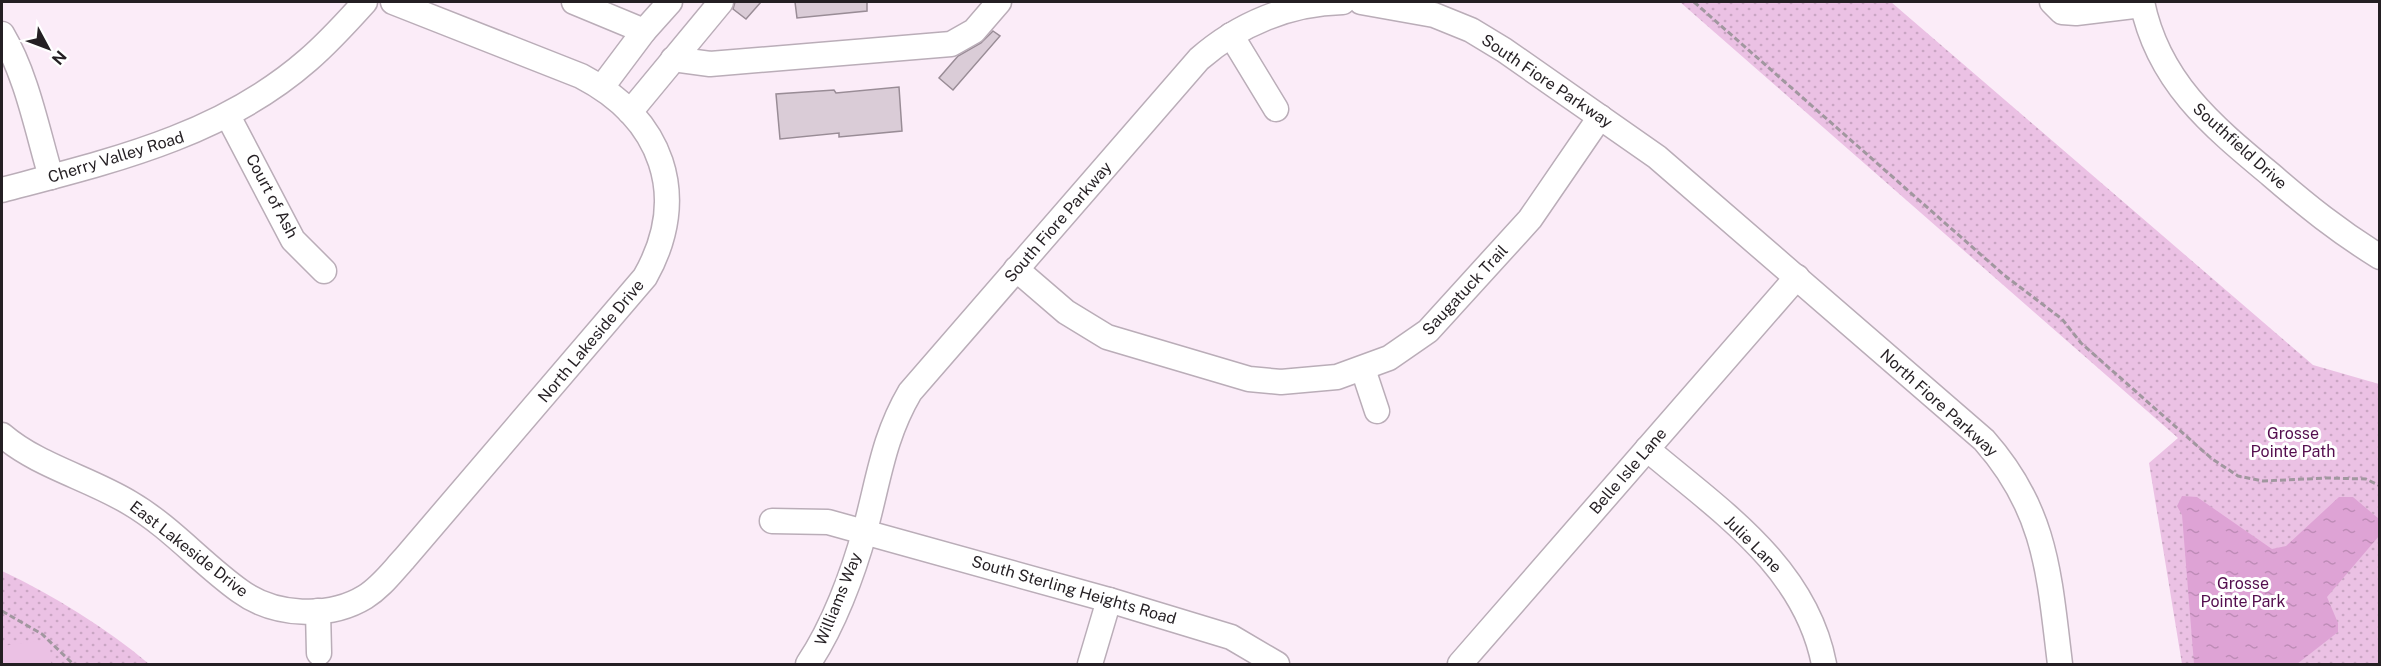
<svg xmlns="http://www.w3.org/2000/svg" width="2381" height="666" font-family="'Public Sans',sans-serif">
	<defs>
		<pattern id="park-dots" width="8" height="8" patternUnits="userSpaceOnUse" patternTransform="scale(1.5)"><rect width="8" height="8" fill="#ebc1e4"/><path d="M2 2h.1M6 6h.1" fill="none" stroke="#c9a5c3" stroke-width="1.8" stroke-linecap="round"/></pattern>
		<pattern id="water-ripples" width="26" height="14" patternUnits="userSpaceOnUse" patternTransform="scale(1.5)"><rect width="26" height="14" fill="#dea3d5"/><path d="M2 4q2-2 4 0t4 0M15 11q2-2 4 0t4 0" fill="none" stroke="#be8cb7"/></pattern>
	</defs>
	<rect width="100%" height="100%" fill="#fbecf8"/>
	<g fill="url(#park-dots)">
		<path d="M 1680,2 L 1891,2 L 2313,365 L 2379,384 L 2379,664 L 2182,664 L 2149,463 L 2178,438 Z"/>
		<path d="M 2,571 C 53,595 105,627 149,664 L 2,664 Z"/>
	</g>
	<path fill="#ebc1e4" d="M 45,640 L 50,645 L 51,664 L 2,664 L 2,646 Z"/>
	<path fill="url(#water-ripples)" d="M 2182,496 L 2197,497 L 2272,549 L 2286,546 L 2339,497 L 2353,497 L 2379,519 L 2379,536 L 2327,597 L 2338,623 L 2338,632 L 2297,664 L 2194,664 L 2182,515 L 2177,506 Z"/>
	<g fill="#daccd7" stroke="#998c96" stroke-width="1.5">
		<path d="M 735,2 L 761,2 L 746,19 L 733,9 Z"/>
		<path d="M 795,2 L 867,2 L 867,11 L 797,18 Z"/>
		<path d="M 993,31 L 1000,36 L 953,90 L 939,78 L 958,56 L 981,43 Z"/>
		<path d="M 899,87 L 902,131 L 839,137 L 839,133 L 780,139 L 776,94 L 834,90 L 836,93 Z"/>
	</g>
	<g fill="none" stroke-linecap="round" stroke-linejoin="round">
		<g stroke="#baadb8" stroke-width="27">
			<g id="minor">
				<path d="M 574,2 L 644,31 L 670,2"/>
				<path d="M 1361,2 L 1434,15 L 1471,30 L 1504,50 L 1657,157 L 1984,440 C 2047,511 2049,575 2060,664"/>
				<path d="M 2052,2 L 2062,12 L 2076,13 L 2142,5"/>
				<path d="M 2142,2 C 2158,81 2211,125 2270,174 C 2307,206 2338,231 2380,257"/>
				<path d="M 2,34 C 27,76 37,130 51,177"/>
				<path d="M 1231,35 L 1276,109"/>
				<path d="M 673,59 L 710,64 L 951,44 L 974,31 L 999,2"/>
				<path d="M 602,87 L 644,31"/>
				<path d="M 630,112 L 721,2"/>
				<path d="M 228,116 L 293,240 L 324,271"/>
				<path d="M 2,190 C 111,161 221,136 308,60 C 329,42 347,22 365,2"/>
				<path d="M 1016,269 L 1066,312 L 1107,337 L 1249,379 L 1281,382 L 1337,377 L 1389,358 L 1428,331 L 1530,219 L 1600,117"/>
				<path d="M 1363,369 L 1377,411"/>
				<path d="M 2,435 C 38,466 89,478 130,503 C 171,527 202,564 240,591 C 274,616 329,619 365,597 C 381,587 392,572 404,559 L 645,277 C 691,196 662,118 581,76 L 393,2"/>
				<path d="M 1647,449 C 1719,510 1805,566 1824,664"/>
				<path d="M 772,521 L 828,522 L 1109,600 L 1231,637 L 1277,664"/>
				<path d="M 318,611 L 319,653"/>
				<path d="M 808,664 C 833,627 853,574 865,530 C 879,479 883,438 910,392 L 1199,59 C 1239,24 1290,3 1343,2"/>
				<path d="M 1090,664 L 1109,600"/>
				<path d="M 1460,664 L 1797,277"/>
			</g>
		</g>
		<g stroke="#a1979f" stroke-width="3" stroke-dasharray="6 3" stroke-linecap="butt">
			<path d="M 1694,2 L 2004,275 L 2062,319 L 2081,343 L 2211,458 L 2238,476 L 2263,481 L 2327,478 L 2366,479 L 2380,486"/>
			<path d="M 2,611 L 42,634 L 73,664"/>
		</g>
		<use href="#minor" stroke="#fff" stroke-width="24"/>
	</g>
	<g text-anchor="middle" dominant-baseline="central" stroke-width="6" stroke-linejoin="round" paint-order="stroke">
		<g font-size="16" fill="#241f23" stroke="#fff">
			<text transform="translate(1547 81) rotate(34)">South Fiore Parkway</text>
			<text transform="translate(2240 146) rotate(42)">Southfield Drive</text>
			<text transform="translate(116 157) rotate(-17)">Cherry Valley Road</text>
			<text transform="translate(272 196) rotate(62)">Court of Ash</text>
			<text transform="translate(1058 222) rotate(-49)">South Fiore Parkway</text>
			<text transform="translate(1465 290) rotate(-47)">Saugatuck Trail</text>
			<text transform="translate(591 341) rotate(-50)">North Lakeside Drive</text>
			<text transform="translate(1939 403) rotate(42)">North Fiore Parkway</text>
			<text transform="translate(1628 471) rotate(-49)">Belle Isle Lane</text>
			<text transform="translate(1753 544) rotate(45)">Julie Lane</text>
			<text transform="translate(189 549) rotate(38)">East Lakeside Drive</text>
			<text transform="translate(1074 590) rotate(16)">South Sterling Heights Road</text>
			<text transform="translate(838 599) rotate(-68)">Williams Way</text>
		</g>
		<g font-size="16" fill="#540e4e" stroke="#fff">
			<text x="2293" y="433">Grosse<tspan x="2293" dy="18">Pointe Path</tspan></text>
			<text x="2243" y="583">Grosse<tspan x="2243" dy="18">Pointe Park</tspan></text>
		</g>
	</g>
	<rect width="2381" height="666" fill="none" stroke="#241f23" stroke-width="6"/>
	<g transform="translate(48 48) rotate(131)" stroke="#ffffff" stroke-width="4.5" paint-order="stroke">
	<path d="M0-4.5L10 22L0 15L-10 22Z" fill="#241f23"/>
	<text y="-9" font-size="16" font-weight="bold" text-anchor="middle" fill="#241f23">N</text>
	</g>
</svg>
